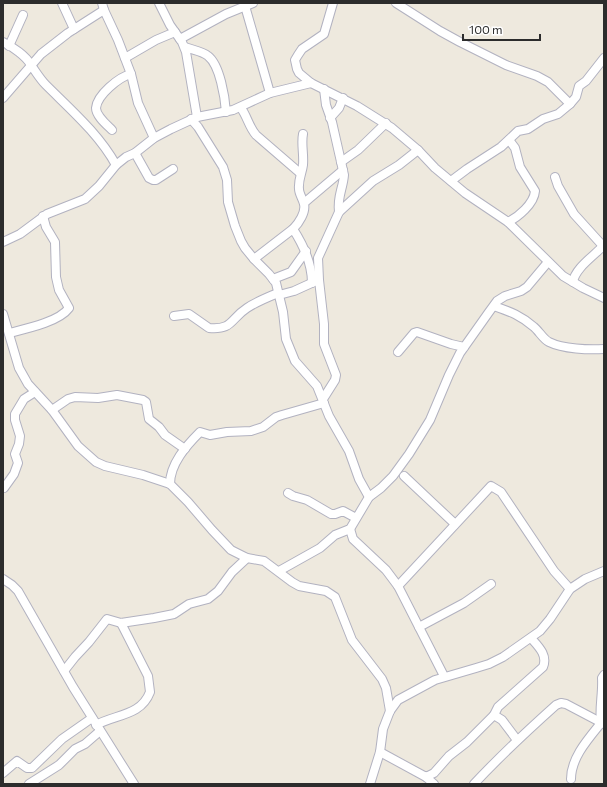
<svg xmlns="http://www.w3.org/2000/svg" width="607" height="787" font-family="Commissioner,sans-serif">
	<rect width="100%" height="100%" fill="#eee9de"/>
	<g fill="none" stroke-linecap="round" stroke-linejoin="round">
		<g stroke="#b2b2c0" stroke-width="10">
			<g id="minor">
				<path d="M 62,3 L 74,29"/>
				<path d="M 102,3 L 104,10 L 118,40 L 131,74 L 138,103 L 154,138"/>
				<path d="M 159,3 L 170,25 L 182,42 L 186,52 L 197,117"/>
				<path d="M 333,3 L 324,34 L 302,49 L 298,55 L 295,60 L 297,69 L 299,73 L 311,83 L 357,106 L 392,128 L 418,150 L 435,168 L 465,193 L 508,222 L 563,276 L 583,288 L 604,298"/>
				<path d="M 396,3 L 440,31 L 460,42 L 506,65 L 537,76 L 548,82 L 570,104"/>
				<path d="M 245,6 L 270,93"/>
				<path d="M 180,39 L 226,14 L 253,3"/>
				<path d="M 3,42 C 13,47 26,56 31,65 C 36,72 40,79 46,85 C 71,110 99,134 116,165"/>
				<path d="M 9,46 L 23,15"/>
				<path d="M 185,47 C 192,50 202,51 208,56 C 220,65 225,98 226,112"/>
				<path d="M 125,58 L 156,40 L 175,32"/>
				<path d="M 324,89 L 326,105 L 332,122 L 344,175 C 343,189 337,196 339,212"/>
				<path d="M 3,98 L 41,54 L 68,33 L 104,10"/>
				<path d="M 241,108 C 247,116 249,127 256,135 L 300,173"/>
				<path d="M 330,118 L 339,108 L 343,98"/>
				<path d="M 191,119 L 198,127 L 223,167 L 227,180 L 228,202 L 235,226 L 241,241 L 245,248 L 254,259 L 269,274 L 276,283 L 283,312 L 286,339 L 295,361 L 317,386 L 329,416 L 349,451 L 359,479 L 369,497 L 350,529 L 335,535 L 320,548 L 279,571"/>
				<path d="M 112,130 C 107,125 96,116 96,108 C 97,95 119,77 131,74"/>
				<path d="M 135,153 L 149,178 L 153,180 L 156,180 L 173,169"/>
				<path d="M 341,162 L 358,150 L 386,123"/>
				<path d="M 555,177 L 558,186 L 574,214 L 603,246"/>
				<path d="M 451,181 L 467,169 L 501,147 L 518,131 L 528,129 L 543,119 L 558,114 L 570,104 L 576,97 L 579,86 L 586,81 L 604,58"/>
				<path d="M 304,203 L 343,170"/>
				<path d="M 508,222 C 518,217 534,204 535,191 L 520,167 L 515,148 L 509,140"/>
				<path d="M 293,229 C 304,246 312,263 312,283"/>
				<path d="M 3,242 L 20,234 L 47,214 L 85,199 L 99,186 L 116,165 L 126,157 L 135,153 L 154,138 L 171,129 L 197,117 L 233,110 L 270,93 L 311,83"/>
				<path d="M 254,259 L 293,229 C 299,223 306,212 304,204 C 303,199 299,194 299,189 C 298,180 302,173 303,165 C 304,154 301,144 303,134"/>
				<path d="M 273,279 L 291,272 L 306,251"/>
				<path d="M 573,282 C 575,268 594,256 604,245"/>
				<path d="M 279,295 L 294,291 L 316,281"/>
				<path d="M 494,306 C 511,312 520,315 534,327 C 539,331 543,339 549,342 C 563,349 589,350 604,349"/>
				<path d="M 3,314 L 19,368 L 28,384 L 52,410 L 78,446 L 96,462 L 105,466 L 143,475 L 170,484 L 188,502 L 212,530 L 231,550 L 247,558 L 264,561 L 292,582 L 299,586 L 326,591 L 335,597 L 352,640 L 382,679 L 386,688 L 390,711"/>
				<path d="M 174,316 L 189,314 L 209,328 C 233,330 230,319 247,308 C 256,302 268,297 278,293"/>
				<path d="M 9,333 C 25,329 59,322 69,308 L 59,290 L 56,277 L 55,242 L 46,227 L 43,216"/>
				<path d="M 398,352 L 414,333 L 417,332 L 451,344 L 464,347"/>
				<path d="M 323,399 L 335,380 L 336,375 L 324,344 L 324,324 L 319,280 L 318,258 L 339,212 L 373,181 L 399,165 L 418,150"/>
				<path d="M 52,410 L 68,399 L 75,397 L 98,398 L 117,395 L 143,400 L 146,402 L 149,419 L 159,427 L 165,435 L 185,449"/>
				<path d="M 404,476 L 454,523 L 454,525"/>
				<path d="M 170,484 C 170,464 186,446 200,432 L 210,435 L 227,432 L 251,431 L 263,427 L 276,417 L 282,415 L 324,403"/>
				<path d="M 4,488 L 14,474 L 18,463 L 15,454 L 19,444 L 20,436 L 15,420 L 15,414 L 24,399 L 35,392"/>
				<path d="M 288,493 L 293,496 L 307,500 L 331,514 L 335,514 L 343,511 L 356,518"/>
				<path d="M 369,497 L 381,488 L 393,476 L 409,454 L 430,420 L 449,375 L 460,353 L 489,312 L 497,301 L 505,296 L 521,291 L 527,287 L 548,262"/>
				<path d="M 350,529 L 353,539 L 386,570 L 398,586 L 444,676"/>
				<path d="M 3,579 L 12,585 L 18,591 L 73,687 L 134,784"/>
				<path d="M 398,586 L 491,486 L 501,492 L 554,571 L 570,589"/>
				<path d="M 419,627 L 464,603 L 491,584"/>
				<path d="M 64,671 L 75,657 L 89,642 L 107,619 L 121,623 L 154,618 L 174,614 L 189,604 L 208,599 L 218,591 L 232,572 L 247,558"/>
				<path d="M 494,715 L 498,707 L 543,667 C 548,655 538,646 531,638"/>
				<path d="M 96,725 C 116,714 141,716 150,692 L 148,676 L 121,623"/>
				<path d="M 380,752 L 426,777 L 434,773 L 449,756 L 467,742 L 494,715 L 502,720 L 517,740"/>
				<path d="M 3,773 L 17,761 L 27,768 L 32,768 L 62,739 L 92,718"/>
				<path d="M 426,777 L 434,784"/>
				<path d="M 571,779 C 571,758 588,739 601,723 C 599,708 603,693 602,678 L 604,675"/>
				<path d="M 29,784 L 59,765 L 75,749 L 85,744 L 100,731"/>
				<path d="M 370,784 L 380,752 L 383,729 L 390,711 L 398,700 L 435,680 L 476,668 L 489,664 L 503,657 L 540,631 L 550,619 L 570,589 L 585,579 L 604,571"/>
				<path d="M 474,784 C 500,756 527,731 556,705 L 561,703 L 566,704 L 604,724"/>
			</g>
		</g>
		<use href="#minor" stroke="#fff" stroke-width="8"/>
	</g>
	<rect width="607" height="787" fill="none" stroke="#2c2c2c" stroke-width="8"/>
	<path d="M463 34v6h77v-6" fill="none" stroke="#2c2c2c" stroke-width="2"/>
	<text x="469" y="34" font-size="12" fill="#2c2c2c" stroke="#ffffff" stroke-width="3" paint-order="stroke">100 m</text>
</svg>
